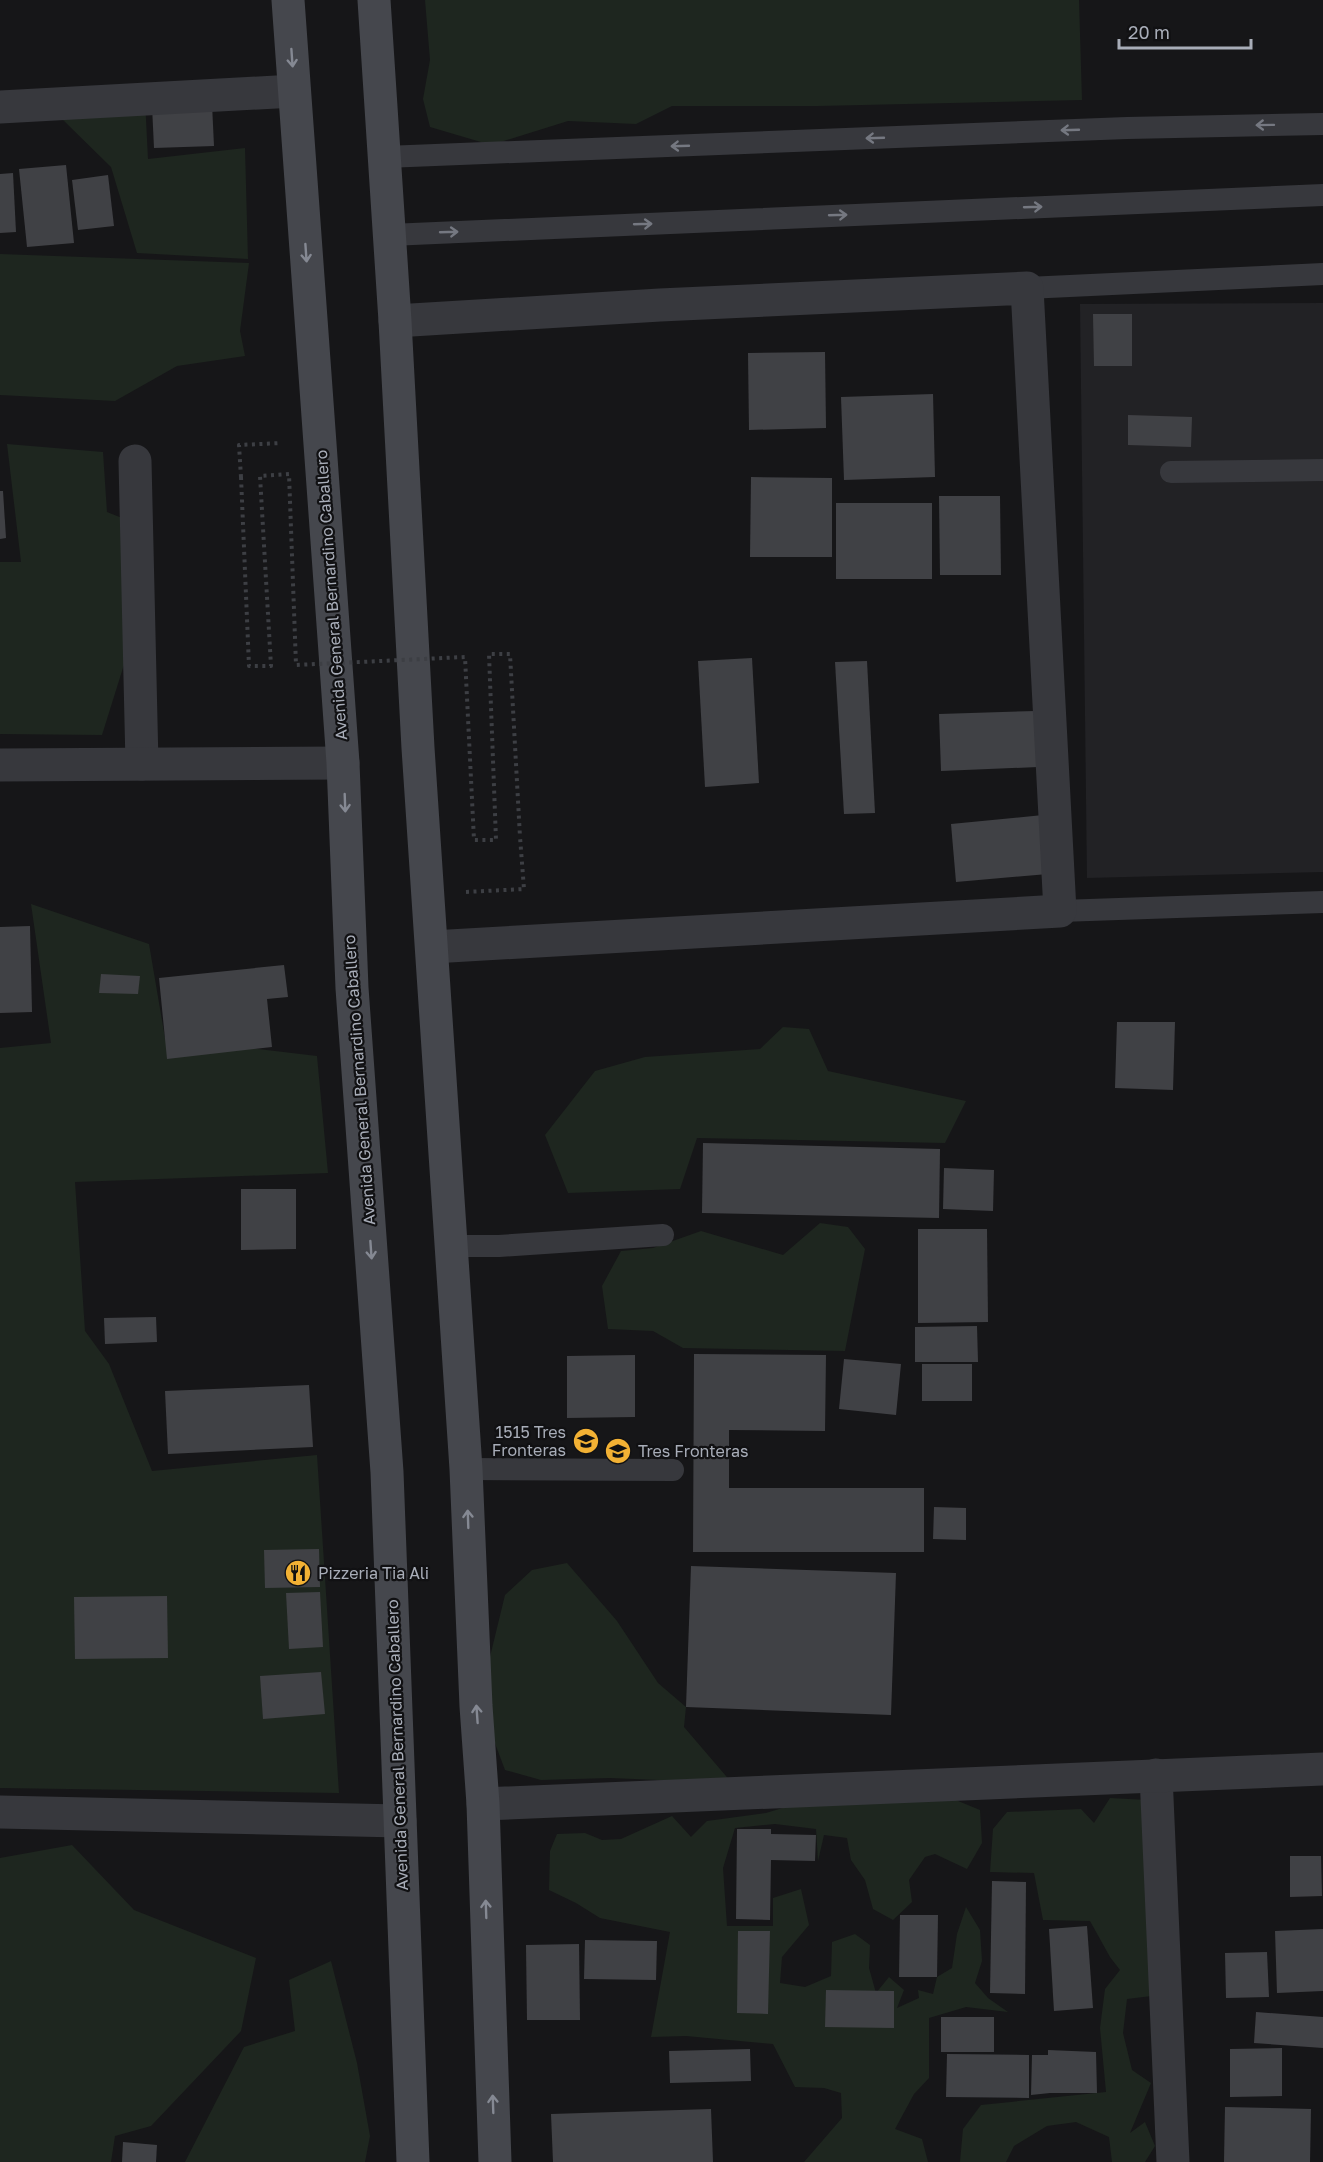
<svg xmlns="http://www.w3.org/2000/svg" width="1323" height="2162" font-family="'Golos Text',sans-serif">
	<rect width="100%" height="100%" fill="#161618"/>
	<path fill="#222225" d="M 1323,303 L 1323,872 L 1087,878 L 1080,304 Z"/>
	<g fill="#1e261f">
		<path d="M 425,0 L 1079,0 L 1082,100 L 818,106 L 672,106 L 636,124 L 568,121 L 491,145 L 430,127 L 423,99 L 430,60 Z"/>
		<path d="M 145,99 L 148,159 L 245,148 L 248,259 L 137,253 L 111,167 L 59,116 Z"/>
		<path d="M 0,254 L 249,263 L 240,331 L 245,356 L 177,366 L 115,401 L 0,395 Z"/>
		<path d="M 7,444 L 103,452 L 107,512 L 152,530 L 137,623 L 102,735 L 0,734 L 0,562 L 21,562 Z"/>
		<path d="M 31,904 L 149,944 L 165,1038 L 317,1056 L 328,1173 L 75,1182 L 85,1331 L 109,1364 L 152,1471 L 317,1455 L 339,1793 L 0,1788 L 0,1048 L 51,1043 Z"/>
		<path d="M 783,1027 L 809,1029 L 828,1071 L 966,1101 L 945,1143 L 697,1138 L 680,1189 L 568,1193 L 545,1135 L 595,1071 L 645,1057 L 760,1049 Z"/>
		<path d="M 820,1223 L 848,1227 L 865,1249 L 845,1351 L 683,1348 L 653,1331 L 608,1329 L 602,1286 L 621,1251 L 653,1248 L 701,1231 L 783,1255 Z"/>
		<path d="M 567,1563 L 617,1621 L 658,1683 L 686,1707 L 684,1727 L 732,1783 L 610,1778 L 541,1780 L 505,1770 L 493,1738 L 488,1665 L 505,1595 L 532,1570 Z"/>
		<path d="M 941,1794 L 980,1810 L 982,1843 L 967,1869 L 935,1854 L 925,1857 L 909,1880 L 912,1902 L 893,1920 L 873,1909 L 865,1880 L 851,1860 L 847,1838 L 824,1835 L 818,1861 L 816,1829 L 775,1824 L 735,1828 L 723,1868 L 727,1926 L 773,1926 L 773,1898 L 801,1889 L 809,1925 L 782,1957 L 780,1983 L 805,1987 L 831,1976 L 832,1942 L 855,1934 L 870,1945 L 869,1968 L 876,1993 L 889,1977 L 904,1990 L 897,2008 L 919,1998 L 918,1990 L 933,1994 L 937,1977 L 952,1968 L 957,1934 L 966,1907 L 980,1930 L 982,1961 L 975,1983 L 988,1998 L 1008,2012 L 966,2007 L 929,2018 L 929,2078 L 914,2094 L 895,2129 L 922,2139 L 928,2162 L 804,2162 L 842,2118 L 841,2093 L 824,2088 L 795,2087 L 773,2044 L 686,2036 L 651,2037 L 670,1932 L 600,1918 L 576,1903 L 549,1890 L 550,1851 L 557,1834 L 585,1833 L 602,1840 L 621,1839 L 672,1816 L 691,1837 L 707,1821 L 766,1813 L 802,1802 Z"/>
		<path d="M 1110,1798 L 1147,1800 L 1168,1994 L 1127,1999 L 1123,2033 L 1132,2070 L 1151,2083 L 1130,2133 L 1145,2122 L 1155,2146 L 1145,2162 L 1112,2162 L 1109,2137 L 1076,2122 L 1047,2126 L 1014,2146 L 1006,2162 L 960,2162 L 963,2129 L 981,2105 L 1106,2092 L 1100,2028 L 1105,1989 L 1120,1970 L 1110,1957 L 1090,1921 L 1043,1920 L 1034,1873 L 990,1872 L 993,1829 L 1007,1812 L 1081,1809 L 1094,1823 Z"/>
		<path d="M 72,1845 L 134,1910 L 256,1958 L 241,2031 L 151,2126 L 115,2136 L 111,2162 L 0,2162 L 0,1858 Z"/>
		<path d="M 331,1961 L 357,2063 L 370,2136 L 365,2162 L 185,2162 L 244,2047 L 295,2031 L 289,1980 Z"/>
	</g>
	<g fill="#404145">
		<path d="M 212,104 L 214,146 L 154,148 L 152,106 Z"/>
		<path d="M 66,165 L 74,243 L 27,247 L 19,169 Z"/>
		<path d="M 13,173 L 16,232 L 0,233 L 0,174 Z"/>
		<path d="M 108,175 L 114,226 L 78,230 L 72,180 Z"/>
		<path d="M 1093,314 L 1132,314 L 1132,366 L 1094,366 Z"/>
		<path d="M 825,352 L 826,428 L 749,430 L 748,353 Z"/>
		<path d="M 933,394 L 935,477 L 844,480 L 841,397 Z"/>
		<path d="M 1128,415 L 1192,417 L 1191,447 L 1128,445 Z"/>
		<path d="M 751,477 L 832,478 L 832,557 L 750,557 Z"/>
		<path d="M 0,491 L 3,491 L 6,538 L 0,539 Z"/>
		<path d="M 939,496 L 1000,496 L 1001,575 L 940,575 Z"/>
		<rect x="836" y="503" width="96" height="76"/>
		<path d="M 752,658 L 759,783 L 705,787 L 698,661 Z"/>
		<path d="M 867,661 L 875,813 L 844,814 L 835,662 Z"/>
		<path d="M 1036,711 L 1038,767 L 941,771 L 939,714 Z"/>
		<path d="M 1043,815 L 1048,874 L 956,882 L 951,824 Z"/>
		<path d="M 30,926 L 32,1012 L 0,1013 L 0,927 Z"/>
		<path d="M 284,965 L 288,997 L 267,999 L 272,1047 L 167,1059 L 159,978 Z"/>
		<path d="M 101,974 L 140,976 L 138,994 L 99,993 Z"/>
		<path d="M 1117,1022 L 1175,1022 L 1173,1090 L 1115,1088 Z"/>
		<path d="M 703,1143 L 940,1149 L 939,1218 L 702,1213 Z"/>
		<path d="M 944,1168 L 994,1170 L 993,1211 L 943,1209 Z"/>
		<path d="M 241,1189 L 296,1189 L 296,1249 L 241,1250 Z"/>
		<path d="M 918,1229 L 987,1229 L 988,1322 L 918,1323 Z"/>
		<path d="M 156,1317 L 157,1342 L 105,1344 L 104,1318 Z"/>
		<path d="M 977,1326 L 978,1362 L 915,1362 L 915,1327 Z"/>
		<path d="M 694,1354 L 826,1355 L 825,1431 L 729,1430 L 729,1488 L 924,1488 L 924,1552 L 693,1552 Z"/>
		<path d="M 635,1355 L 635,1417 L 567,1418 L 567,1356 Z"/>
		<path d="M 844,1359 L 901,1364 L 896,1415 L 839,1409 Z"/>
		<rect x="922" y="1364" width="50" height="37"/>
		<path d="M 309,1385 L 313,1447 L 168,1454 L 165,1391 Z"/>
		<path d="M 934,1507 L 966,1508 L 966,1540 L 933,1539 Z"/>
		<path d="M 319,1549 L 320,1587 L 265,1588 L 264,1550 Z"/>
		<path d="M 691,1566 L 896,1573 L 891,1715 L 686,1707 Z"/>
		<path d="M 320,1592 L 323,1647 L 289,1649 L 286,1593 Z"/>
		<path d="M 167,1596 L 168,1658 L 75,1659 L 74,1597 Z"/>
		<path d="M 321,1672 L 325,1714 L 263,1719 L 260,1676 Z"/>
		<path d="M 737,1829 L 771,1829 L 771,1834 L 816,1835 L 815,1861 L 771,1860 L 770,1920 L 736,1919 Z"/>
		<path d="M 1290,1856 L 1321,1856 L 1322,1896 L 1290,1897 Z"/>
		<path d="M 992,1881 L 1026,1882 L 1025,1994 L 990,1993 Z"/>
		<path d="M 900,1915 L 938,1915 L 937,1977 L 899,1977 Z"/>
		<path d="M 1087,1926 L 1093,2008 L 1054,2011 L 1049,1929 Z"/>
		<path d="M 1323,1929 L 1323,1991 L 1277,1993 L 1275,1931 Z"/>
		<path d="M 738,1931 L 770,1931 L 768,2014 L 737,2013 Z"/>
		<path d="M 585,1940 L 657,1941 L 656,1980 L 584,1979 Z"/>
		<path d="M 579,1944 L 580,2020 L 527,2020 L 526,1945 Z"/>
		<path d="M 1267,1952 L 1269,1997 L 1226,1998 L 1225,1953 Z"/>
		<path d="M 826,1990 L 894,1991 L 894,2028 L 825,2027 Z"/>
		<path d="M 1256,2012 L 1323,2017 L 1323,2048 L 1254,2043 Z"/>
		<rect x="941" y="2017" width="53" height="35"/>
		<path d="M 1282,2048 L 1282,2096 L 1230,2097 L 1230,2049 Z"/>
		<path d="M 750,2049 L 751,2081 L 670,2083 L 669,2051 Z"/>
		<path d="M 1048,2050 L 1096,2052 L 1097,2093 L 1050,2093 L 1031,2095 L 1032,2055 L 1048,2055 Z"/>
		<path d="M 947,2054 L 1029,2055 L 1029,2098 L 946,2097 Z"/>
		<path d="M 1225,2107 L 1311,2109 L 1310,2162 L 1224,2162 Z"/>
		<path d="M 711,2109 L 713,2162 L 553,2162 L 551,2114 Z"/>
		<path d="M 123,2142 L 157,2145 L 156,2162 L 122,2162 Z"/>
	</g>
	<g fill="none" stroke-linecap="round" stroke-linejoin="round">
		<g stroke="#3d3f44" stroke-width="4" stroke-dasharray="3 4.5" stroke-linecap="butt">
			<path d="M 241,477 L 239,445 L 281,443"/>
			<path d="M 466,892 L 524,889 L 520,837"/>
		</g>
		<g stroke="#37383d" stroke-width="22">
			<path d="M 385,157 L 1127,128 L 1323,124"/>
			<path d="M 390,235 L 1323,195"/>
			<path d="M 1027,288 L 1323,274"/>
			<path d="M 1171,472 L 1323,470"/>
			<path d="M 1060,911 L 1323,902"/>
			<path d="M 452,1246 L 499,1246 L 663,1235"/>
			<path d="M 466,1469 L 673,1470"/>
		</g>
		<g stroke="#37383d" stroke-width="33">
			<path d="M 0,107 L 294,91"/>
			<path d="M 395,321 L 660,305 L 1027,288 L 1060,911 L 432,947"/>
			<path d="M 135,461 L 142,764"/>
			<path d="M 0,765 L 343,763"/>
			<path d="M 1156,1775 L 1173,2162"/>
			<path d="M 483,1804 L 1323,1769"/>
			<path d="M 0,1812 L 400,1821"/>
		</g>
		<g stroke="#45474d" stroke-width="33">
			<path d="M 288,0 L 343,763 L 352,988 L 387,1472 L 413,2162"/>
			<path d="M 374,0 L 395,321 L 418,748 L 466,1469 L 476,1706 L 483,1804 L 495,2162"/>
		</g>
		<path stroke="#3d3f44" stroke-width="4" stroke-dasharray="3 4.5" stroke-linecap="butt" d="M 241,477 L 249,666 L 271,666 L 260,476 L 289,474 L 296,665 L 465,657 L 474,840 L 496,840 L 489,654 L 510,654 L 520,837"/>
	</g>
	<defs><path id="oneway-shaft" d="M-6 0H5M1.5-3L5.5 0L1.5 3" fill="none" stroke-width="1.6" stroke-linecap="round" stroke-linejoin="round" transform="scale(1.5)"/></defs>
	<g stroke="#858993">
		<use href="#oneway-shaft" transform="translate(292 58) rotate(86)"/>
		<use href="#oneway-shaft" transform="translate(306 253) rotate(86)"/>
		<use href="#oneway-shaft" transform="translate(345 803) rotate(88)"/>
		<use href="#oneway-shaft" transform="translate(371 1250) rotate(86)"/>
		<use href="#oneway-shaft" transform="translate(468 1519) rotate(-92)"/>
		<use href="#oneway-shaft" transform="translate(477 1714) rotate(-94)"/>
		<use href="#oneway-shaft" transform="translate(486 1909) rotate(-92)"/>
		<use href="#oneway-shaft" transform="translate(493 2104) rotate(-92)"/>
	</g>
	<g stroke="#757881">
		<use href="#oneway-shaft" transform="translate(1265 125) rotate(179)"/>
		<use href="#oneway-shaft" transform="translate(1070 130) rotate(178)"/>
		<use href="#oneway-shaft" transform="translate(875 138) rotate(178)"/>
		<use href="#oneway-shaft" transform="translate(680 146) rotate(178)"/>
		<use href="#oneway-shaft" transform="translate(1033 207) rotate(-2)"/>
		<use href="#oneway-shaft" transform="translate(838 215) rotate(-2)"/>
		<use href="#oneway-shaft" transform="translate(643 224) rotate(-2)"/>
		<use href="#oneway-shaft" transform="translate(449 232) rotate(-2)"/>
	</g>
	<defs>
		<g id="school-disc" transform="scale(1.35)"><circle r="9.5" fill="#f2b134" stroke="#111113"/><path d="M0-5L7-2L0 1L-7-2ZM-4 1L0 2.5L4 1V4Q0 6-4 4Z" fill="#111"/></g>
		<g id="restaurant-disc" transform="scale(1.35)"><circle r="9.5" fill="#f2b134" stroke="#111113"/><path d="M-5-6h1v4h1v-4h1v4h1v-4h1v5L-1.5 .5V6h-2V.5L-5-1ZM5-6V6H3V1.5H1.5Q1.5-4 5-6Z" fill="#111"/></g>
	</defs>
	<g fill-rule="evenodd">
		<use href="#school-disc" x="586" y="1441"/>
		<use href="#school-disc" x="618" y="1451"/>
		<use href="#restaurant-disc" x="298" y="1573"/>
	</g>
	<g text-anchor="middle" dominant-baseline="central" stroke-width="4.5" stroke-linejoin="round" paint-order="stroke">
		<g font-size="16" fill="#a8adb8" stroke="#111113">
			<text transform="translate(331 595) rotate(-94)">Avenida General Bernardino Caballero</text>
			<text transform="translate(359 1080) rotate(-94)">Avenida General Bernardino Caballero</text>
			<text transform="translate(397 1745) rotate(-92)">Avenida General Bernardino Caballero</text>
		</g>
		<g font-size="16" fill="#a8adb8" stroke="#111113" text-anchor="start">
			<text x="566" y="1432" text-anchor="end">1515 Tres<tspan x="566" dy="18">Fronteras</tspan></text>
			<text x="638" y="1451">Tres Fronteras</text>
			<text x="318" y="1573">Pizzeria Tia Ali</text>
		</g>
	</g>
	<path d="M1119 39v9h132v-9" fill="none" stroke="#a8adb8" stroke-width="3"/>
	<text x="1128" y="39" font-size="18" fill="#a8adb8" stroke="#111113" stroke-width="4.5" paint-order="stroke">20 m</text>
</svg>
